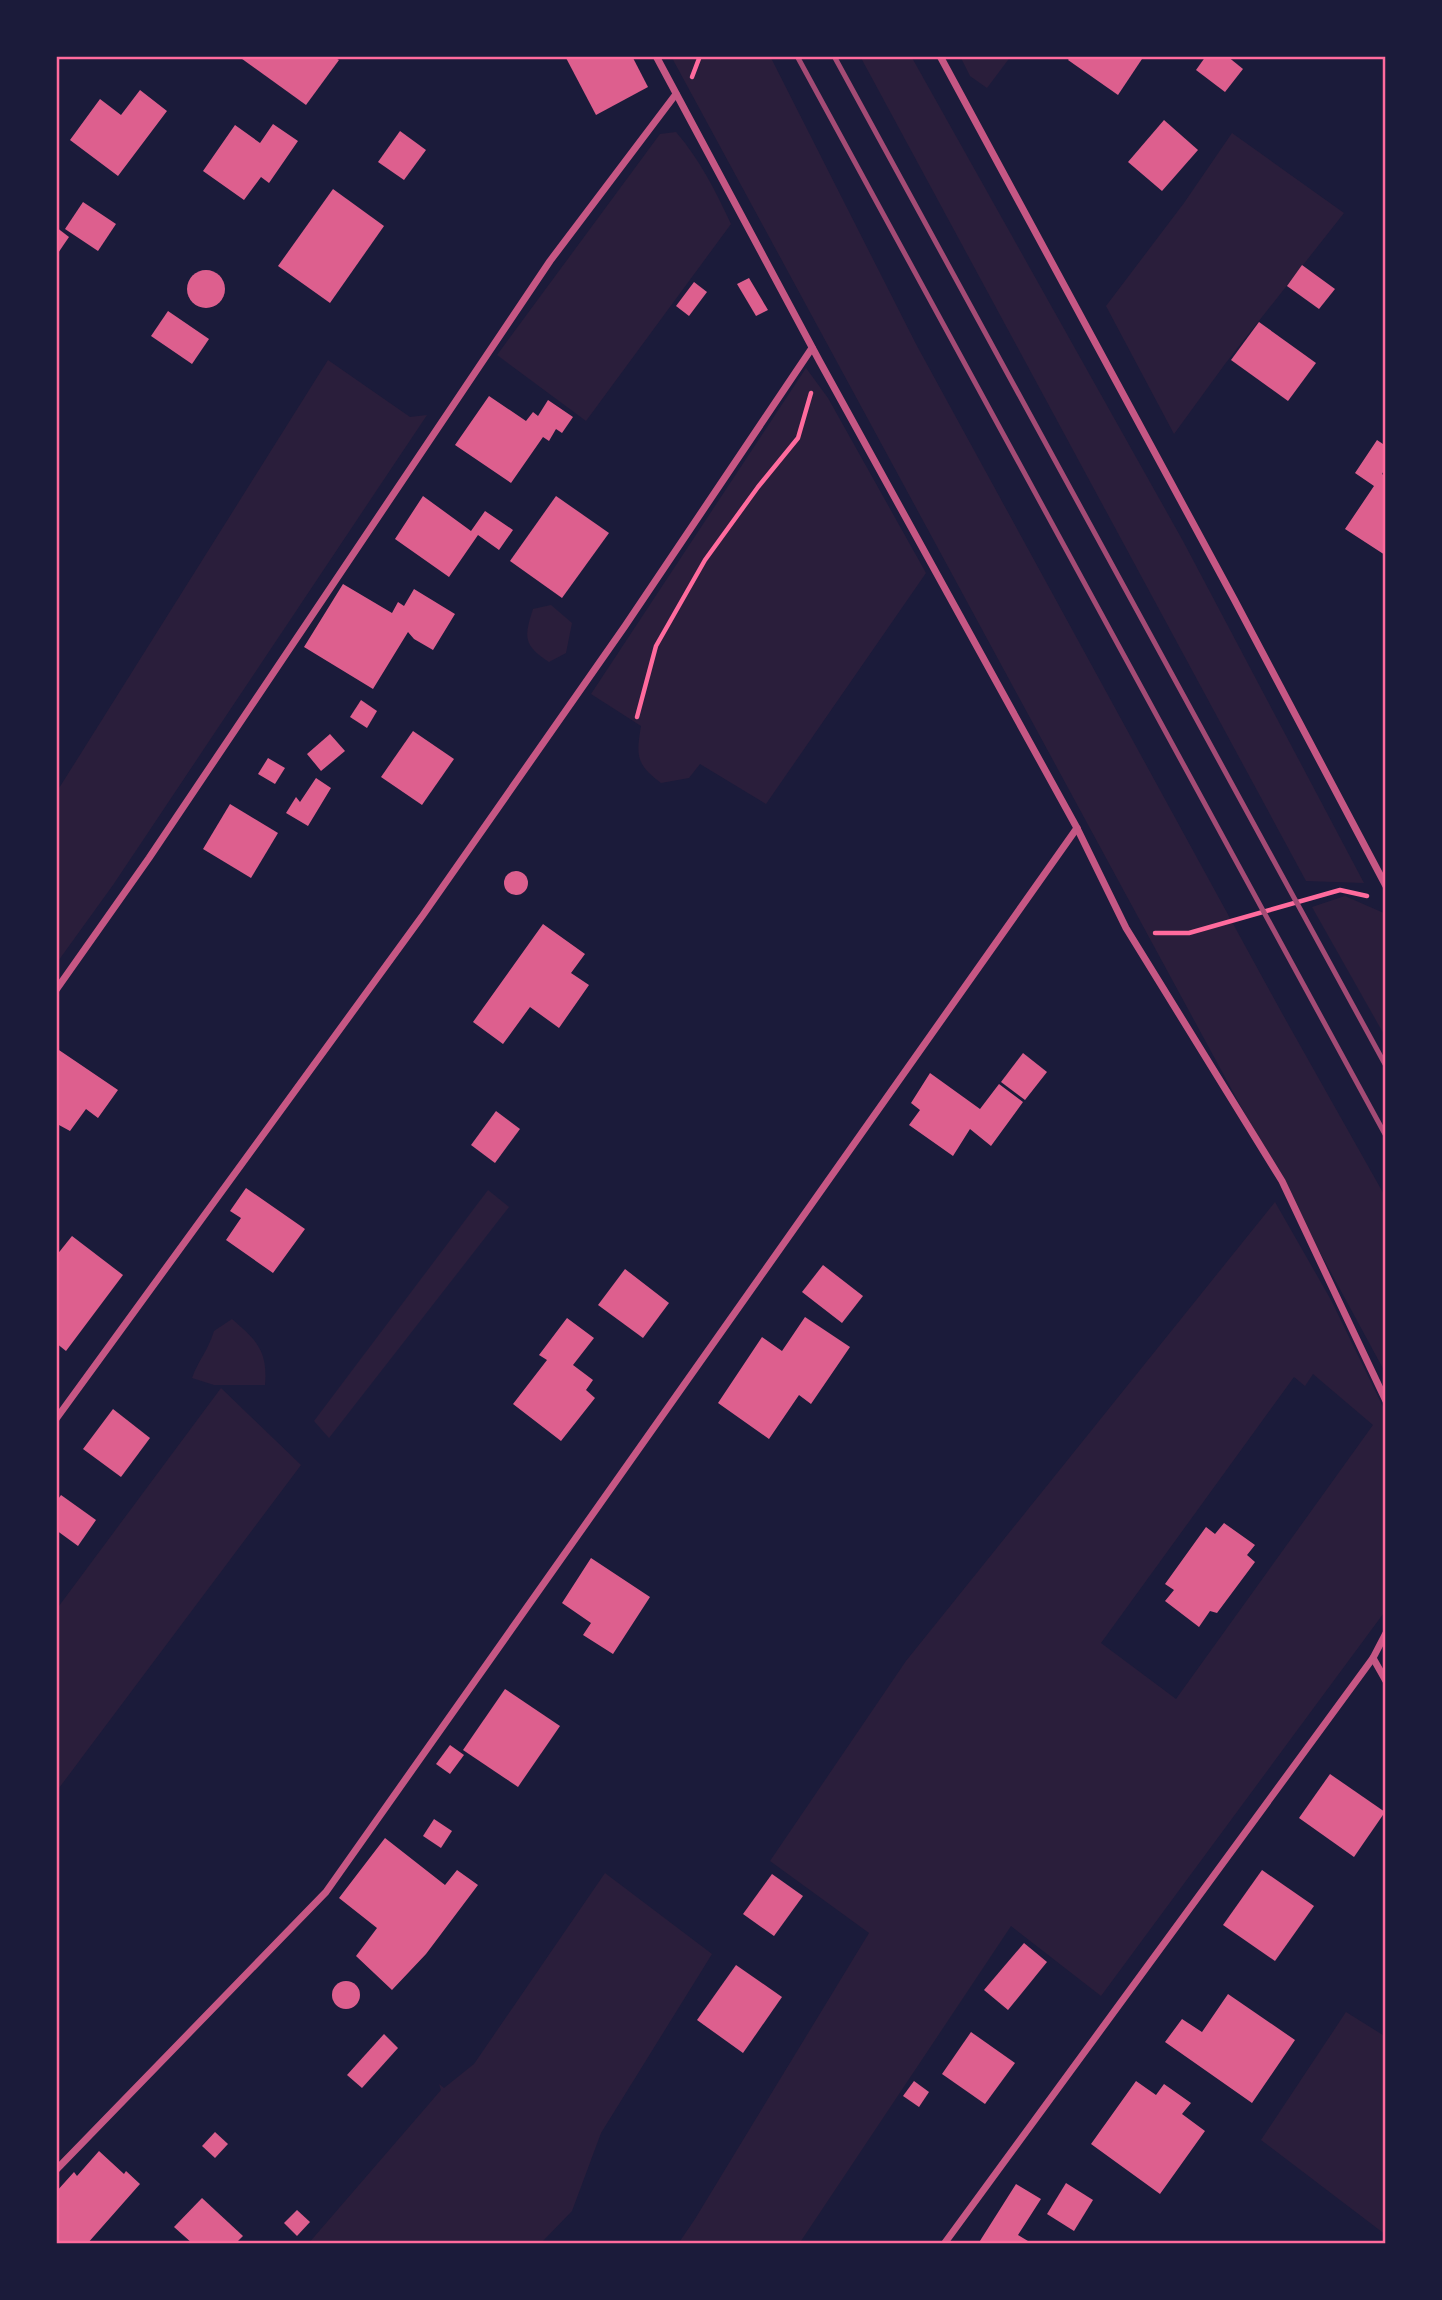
<svg xmlns="http://www.w3.org/2000/svg" width="1442" height="2300" font-family="'Alegreya Sans',sans-serif">
	<rect width="100%" height="100%" fill="#1b1b3a"/>
	<g fill="#2a1e3b" fill-rule="evenodd">
		<path d="M 671,56 L 770,56 L 917,346 L 1283,1015 L 1386,1198 L 1386,1374 Z"/>
		<path d="M 860,56 L 911,56 L 1183,541 L 1364,883 L 1306,881 Z"/>
		<path d="M 960,56 L 1011,56 L 987,88 L 970,76 Z"/>
		<path d="M 676,132 C 700,160 715,190 731,224 L 586,421 L 497,355 L 660,134 Z"/>
		<path d="M 1232,133 L 1344,213 L 1225,364 L 1174,434 L 1106,306 L 1184,203 Z"/>
		<path d="M 328,360 L 410,417 L 427,415 L 113,885 L 56,964 L 56,793 Z"/>
		<path d="M 806,368 L 828,398 L 926,573 L 766,804 L 700,764 L 689,778 L 661,783 C 636,764 636,756 641,726 L 591,694 Z"/>
		<path d="M 551,605 L 572,623 L 566,653 L 549,662 C 523,645 524,637 533,609 Z"/>
		<path d="M 1345,896 L 1386,914 L 1386,1038 L 1312,907 Z"/>
		<path d="M 488,1190 L 509,1207 L 329,1438 L 314,1421 Z"/>
		<path d="M 1275,1202 L 1331,1300 L 1386,1413 L 1386,1610 L 1101,1996 L 1011,1926 L 799,2244 L 678,2244 L 695,2219 L 869,1933 L 770,1861 L 906,1661 ZM 1313,1374 L 1373,1425 L 1176,1699 L 1101,1643 L 1294,1377 L 1305,1386 Z"/>
		<path d="M 232,1319 C 256,1340 268,1350 265,1385 L 214,1385 L 192,1378 C 199,1359 208,1351 214,1331 Z"/>
		<path d="M 221,1388 L 301,1465 L 56,1792 L 56,1610 Z"/>
		<path d="M 605,1873 L 712,1954 L 601,2133 L 572,2211 L 540,2244 L 308,2244 L 441,2090 L 439,2084 L 444,2088 L 474,2064 Z"/>
		<path d="M 1346,2012 L 1386,2037 L 1386,2154 L 1383,2159 L 1386,2162 L 1386,2235 L 1261,2140 Z"/>
	</g>
	<g fill="#dd5f8e">
		<path d="M 238,56 L 332,56 L 339,60 L 306,105 Z"/>
		<path d="M 565,56 L 632,56 L 648,87 L 596,115 Z"/>
		<path d="M 1071,56 L 1144,56 L 1118,95 L 1068,60 Z"/>
		<path d="M 1206,56 L 1227,56 L 1243,69 L 1225,92 L 1196,70 Z"/>
		<path d="M 140,90 L 167,111 L 118,176 L 70,140 L 100,99 L 121,115 Z"/>
		<path d="M 1164,120 L 1198,150 L 1162,191 L 1128,162 Z"/>
		<path d="M 273,124 L 298,141 L 269,183 L 261,177 L 244,200 L 203,171 L 235,125 L 260,143 Z"/>
		<path d="M 400,131 L 426,150 L 404,180 L 378,162 Z"/>
		<path d="M 333,189 L 384,226 L 330,303 L 278,266 Z"/>
		<path d="M 83,202 L 116,224 L 98,251 L 65,229 Z"/>
		<path d="M 56,227 L 69,237 L 56,256 Z"/>
		<path d="M 1302,265 L 1335,289 L 1319,309 L 1287,286 Z"/>
		<circle cx="206" cy="289" r="19"/>
		<path d="M 749,278 L 768,310 L 756,316 L 737,284 Z"/>
		<path d="M 694,282 L 707,292 L 689,316 L 676,306 Z"/>
		<path d="M 168,311 L 209,339 L 192,364 L 151,336 Z"/>
		<path d="M 1259,322 L 1316,363 L 1288,401 L 1231,360 Z"/>
		<path d="M 489,396 L 526,421 L 533,412 L 538,416 L 548,400 L 573,417 L 562,433 L 556,429 L 549,441 L 543,437 L 511,483 L 455,445 Z"/>
		<path d="M 1377,440 L 1386,446 L 1386,467 L 1382,474 L 1386,477 L 1385,555 L 1345,529 L 1374,486 L 1355,473 Z"/>
		<path d="M 423,496 L 471,531 L 485,511 L 513,530 L 499,550 L 478,535 L 449,577 L 395,539 Z"/>
		<path d="M 556,496 L 609,533 L 562,598 L 510,561 Z"/>
		<path d="M 343,584 L 392,613 L 398,602 L 404,606 L 414,589 L 455,614 L 433,650 L 414,639 L 408,632 L 373,689 L 304,647 Z"/>
		<path d="M 361,700 L 377,711 L 367,728 L 350,717 Z"/>
		<path d="M 413,731 L 454,759 L 422,805 L 381,777 Z"/>
		<path d="M 330,734 L 345,751 L 321,771 L 307,754 Z"/>
		<path d="M 268,758 L 285,768 L 275,784 L 258,774 Z"/>
		<path d="M 316,778 L 331,788 L 308,826 L 286,813 L 296,797 L 300,802 Z"/>
		<path d="M 230,804 L 278,833 L 251,878 L 203,849 Z"/>
		<circle cx="516" cy="883" r="12"/>
		<path d="M 543,924 L 585,954 L 571,973 L 589,985 L 559,1028 L 530,1007 L 503,1044 L 473,1022 Z"/>
		<path d="M 56,1048 L 118,1090 L 98,1118 L 86,1109 L 70,1131 L 59,1125 L 56,1125 Z"/>
		<path d="M 1023,1053 L 1047,1072 L 1025,1100 L 1001,1082 Z"/>
		<path d="M 930,1073 L 980,1109 L 999,1084 L 1023,1102 L 991,1146 L 970,1129 L 953,1156 L 909,1125 L 920,1110 L 911,1103 Z"/>
		<path d="M 496,1111 L 520,1129 L 495,1163 L 471,1145 Z"/>
		<path d="M 246,1188 L 305,1229 L 273,1273 L 226,1240 L 241,1218 L 230,1211 Z"/>
		<path d="M 72,1236 L 123,1275 L 66,1351 L 56,1343 L 56,1256 Z"/>
		<path d="M 823,1265 L 863,1296 L 842,1323 L 802,1292 Z"/>
		<path d="M 625,1269 L 669,1303 L 643,1338 L 598,1305 Z"/>
		<path d="M 805,1317 L 850,1347 L 811,1404 L 799,1395 L 769,1439 L 718,1403 L 762,1337 L 782,1351 Z"/>
		<path d="M 567,1318 L 594,1338 L 573,1365 L 593,1380 L 586,1390 L 595,1398 L 561,1441 L 513,1404 L 547,1360 L 539,1355 Z"/>
		<path d="M 113,1409 L 150,1438 L 121,1477 L 83,1449 Z"/>
		<path d="M 61,1495 L 96,1520 L 78,1546 L 56,1530 L 56,1502 Z"/>
		<path d="M 1224,1523 L 1255,1545 L 1247,1555 L 1255,1562 L 1217,1613 L 1210,1611 L 1199,1627 L 1165,1601 L 1174,1590 L 1165,1584 L 1206,1527 L 1215,1534 Z"/>
		<path d="M 591,1558 L 650,1597 L 613,1654 L 583,1635 L 591,1623 L 562,1603 Z"/>
		<path d="M 505,1689 L 560,1726 L 518,1787 L 463,1750 Z"/>
		<path d="M 450,1745 L 464,1755 L 450,1774 L 436,1764 Z"/>
		<path d="M 1330,1774 L 1385,1812 L 1354,1857 L 1299,1818 Z"/>
		<path d="M 434,1819 L 452,1831 L 441,1848 L 423,1836 Z"/>
		<path d="M 385,1838 L 445,1885 L 457,1870 L 478,1885 L 426,1954 L 392,1990 L 356,1956 L 377,1928 L 339,1898 Z"/>
		<path d="M 1262,1870 L 1314,1906 L 1275,1961 L 1223,1925 Z"/>
		<path d="M 772,1874 L 803,1896 L 774,1936 L 743,1914 Z"/>
		<path d="M 1024,1943 L 1047,1962 L 1008,2010 L 984,1990 Z"/>
		<path d="M 736,1965 L 782,1997 L 743,2053 L 697,2020 Z"/>
		<circle cx="346" cy="1995" r="14"/>
		<path d="M 1228,1994 L 1295,2040 L 1252,2103 L 1165,2042 L 1182,2019 L 1202,2032 Z"/>
		<path d="M 971,2032 L 1015,2063 L 985,2104 L 942,2074 Z"/>
		<path d="M 384,2034 L 398,2048 L 362,2088 L 347,2075 Z"/>
		<path d="M 914,2081 L 929,2092 L 919,2107 L 903,2096 Z"/>
		<path d="M 1136,2081 L 1156,2095 L 1164,2084 L 1191,2103 L 1182,2114 L 1205,2131 L 1160,2194 L 1091,2144 Z"/>
		<path d="M 215,2132 L 228,2144 L 215,2158 L 202,2146 Z"/>
		<path d="M 99,2151 L 124,2174 L 126,2171 L 140,2184 L 87,2244 L 56,2244 L 56,2192 L 74,2172 L 77,2176 Z"/>
		<path d="M 1066,2183 L 1093,2200 L 1074,2231 L 1047,2214 Z"/>
		<path d="M 1016,2184 L 1041,2199 L 1018,2235 L 1033,2244 L 978,2244 Z"/>
		<path d="M 202,2198 L 243,2236 L 235,2244 L 193,2244 L 174,2227 Z"/>
		<path d="M 297,2210 L 310,2222 L 297,2236 L 284,2223 Z"/>
	</g>
	<g fill="none" stroke-linecap="round" stroke-linejoin="round">
		<g stroke="#ff6b9d" stroke-width="4.5">
			<path d="M 692,77 L 700,56"/>
			<path d="M 637,717 L 656,646 L 705,560 L 758,487 L 798,438 L 811,393"/>
			<path d="M 1155,933 L 1189,933 L 1340,890 L 1367,896"/>
		</g>
		<g stroke="#c65784" stroke-width="7">
			<path d="M 656,56 L 820,362 L 1077,828 L 1126,928 L 1282,1181 L 1386,1401"/>
			<path d="M 940,56 L 1234,599 L 1386,886"/>
			<path d="M 56,990 L 149,858 L 550,261 L 676,94"/>
			<path d="M 56,1419 L 423,915 L 625,626 L 812,348"/>
			<path d="M 1386,1633 L 1373,1658 L 1386,1681"/>
			<path d="M 56,2170 L 326,1892 L 1077,828"/>
			<path d="M 944,2244 L 1373,1658"/>
		</g>
		<g stroke="#a44b75" stroke-width="5">
			<path d="M 797,56 L 1386,1136"/>
			<path d="M 834,56 L 1386,1066"/>
		</g>
	</g>
	<rect width="1442" height="2300" fill="none" stroke="#1b1b3a" stroke-width="116"/>
	<rect x="58" y="58" width="1326" height="2184" fill="none" stroke="#ff6b9d" stroke-width="2.5"/>
</svg>
